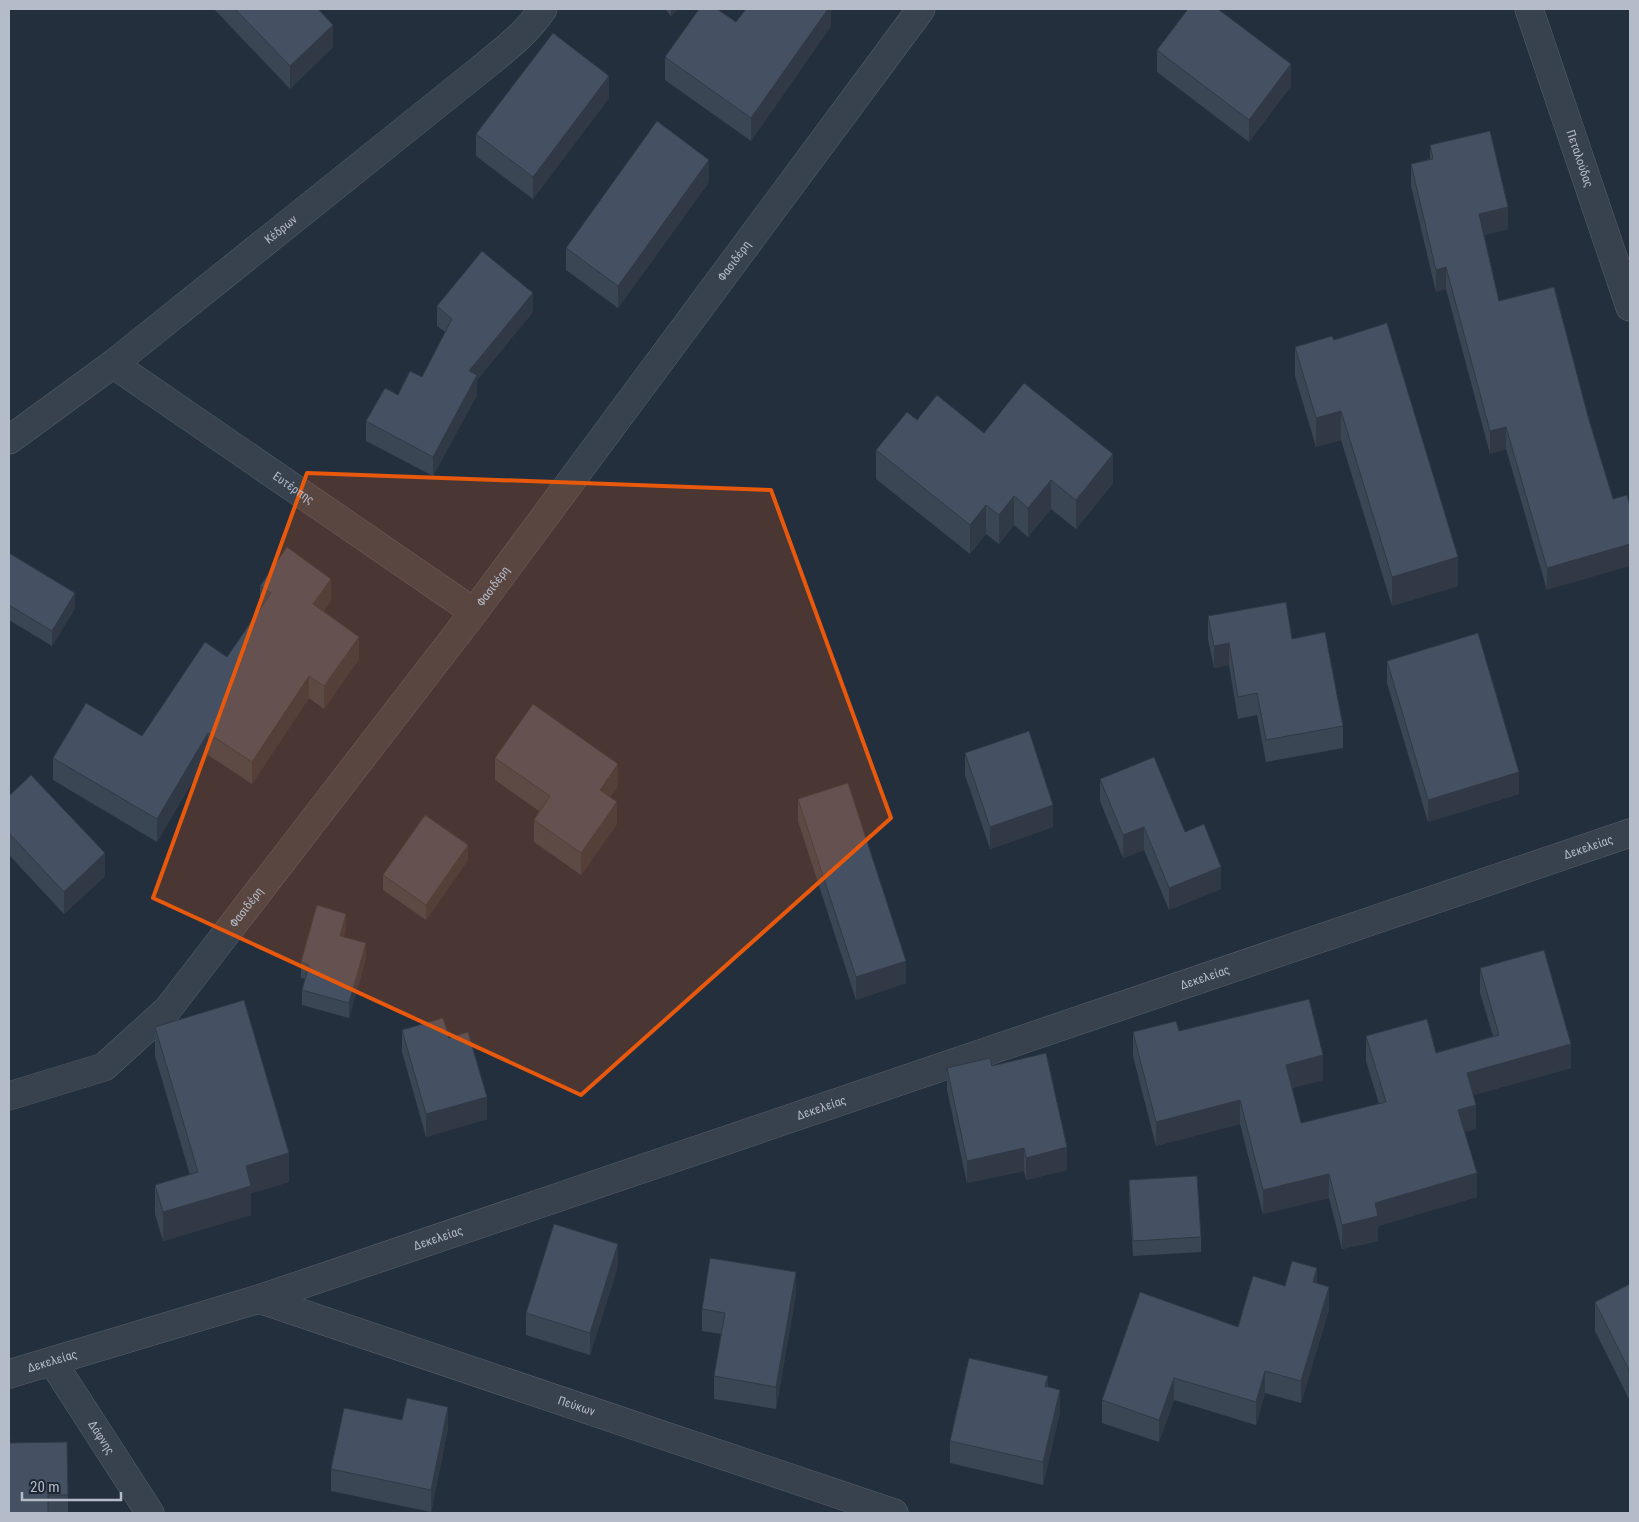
<svg xmlns="http://www.w3.org/2000/svg" width="1639" height="1522" font-family="'Roboto Condensed',sans-serif">
	<rect width="100%" height="100%" fill="#242f3e"/>
	<g fill="none" stroke-linecap="round" stroke-linejoin="round">
		<g stroke="#565f6c" stroke-width="29">
			<g id="minor">
				<path id="s1" d="M 1529,9 L 1630,307"/>
				<path id="s2" d="M 113,364 L 474,612"/>
				<path id="s3" d="M 9,440 L 113,364 L 481,69 C 503,51 527,33 543,9"/>
				<path id="s4" d="M 9,1096 L 104,1067 L 168,1009 L 474,612 L 921,9"/>
				<path id="s5" d="M 259,1299 L 894,1513"/>
				<path id="s6" d="M 52,1361 L 150,1513"/>
				<path id="s7" d="M 9,1374 L 259,1299 L 1630,833"/>
			</g>
		</g>
		<use href="#minor" stroke="#38414e" stroke-width="28"/>
	</g>
	<g fill="#3b4654">
		<path d="M 214,9 L 318,9 L 333,47 L 290,89 Z"/>
		<path d="M 665,9 L 678,9 L 671,16 Z"/>
		<path d="M 831,9 L 831,26 L 751,141 L 665,80 L 665,57 L 736,22 Z"/>
		<path d="M 1157,50 L 1291,86 L 1249,142 L 1157,72 Z"/>
		<path d="M 609,98 L 533,199 L 476,156 L 476,134 Z"/>
		<path d="M 1430,145 L 1508,229 L 1484,235 L 1499,301 L 1554,287 L 1547,590 L 1506,449 L 1490,454 L 1446,289 L 1436,292 L 1411,186 L 1411,164 L 1430,159 Z"/>
		<path d="M 709,182 L 618,308 L 566,270 L 566,248 Z"/>
		<path d="M 437,306 L 533,312 L 477,380 L 477,395 L 433,476 L 366,441 L 366,421 L 398,395 L 422,377 L 445,332 L 437,326 Z"/>
		<path d="M 1334,340 L 1458,586 L 1392,606 L 1341,440 L 1316,447 L 1295,376 L 1295,347 Z"/>
		<path d="M 917,420 L 984,433 L 1113,483 L 1076,529 L 1051,509 L 1028,537 L 1014,525 L 999,544 L 986,534 L 970,554 L 876,479 L 876,450 Z"/>
		<path d="M 9,553 L 75,608 L 52,646 L 9,620 Z"/>
		<path d="M 260,586 L 331,601 L 323,611 L 359,659 L 324,709 L 309,698 L 252,784 L 208,755 L 157,842 L 53,780 L 53,758 L 142,736 L 227,657 L 260,608 Z"/>
		<path d="M 1208,616 L 1292,639 L 1343,726 L 1343,748 L 1266,762 L 1257,715 L 1238,719 L 1229,665 L 1214,668 L 1208,639 Z"/>
		<path d="M 1387,661 L 1519,794 L 1428,822 L 1387,683 Z"/>
		<path d="M 965,753 L 1053,827 L 990,849 L 965,775 Z"/>
		<path d="M 495,758 L 618,786 L 610,797 L 617,824 L 581,875 L 534,842 L 534,820 L 539,811 L 495,780 Z"/>
		<path d="M 1100,779 L 1185,832 L 1221,889 L 1169,910 L 1144,850 L 1123,858 L 1100,801 Z"/>
		<path d="M 9,796 L 105,876 L 64,914 L 9,855 Z"/>
		<path d="M 798,799 L 906,983 L 856,1000 L 798,821 Z"/>
		<path d="M 468,860 L 426,920 L 383,890 L 383,875 Z"/>
		<path d="M 346,929 L 344,937 L 366,958 L 349,1018 L 302,1005 L 302,990 L 305,979 L 301,978 L 301,962 Z"/>
		<path d="M 1480,968 L 1571,1068 L 1473,1095 L 1476,1129 L 1465,1132 L 1477,1197 L 1378,1226 L 1378,1241 L 1342,1249 L 1329,1198 L 1263,1214 L 1240,1124 L 1156,1146 L 1133,1056 L 1133,1032 L 1179,1031 L 1323,1080 L 1292,1088 L 1301,1123 L 1379,1104 L 1366,1061 L 1366,1036 L 1436,1053 L 1493,1036 L 1480,993 Z"/>
		<path d="M 155,1027 L 289,1182 L 251,1193 L 251,1215 L 163,1241 L 155,1214 L 155,1185 L 190,1175 L 155,1056 Z"/>
		<path d="M 402,1030 L 449,1038 L 487,1119 L 426,1137 L 402,1052 Z"/>
		<path d="M 992,1066 L 1067,1170 L 1026,1180 L 1024,1171 L 967,1183 L 947,1090 L 947,1068 Z"/>
		<path d="M 1129,1180 L 1201,1237 L 1201,1252 L 1133,1256 L 1129,1195 Z"/>
		<path d="M 618,1266 L 590,1355 L 526,1335 L 526,1313 Z"/>
		<path d="M 1317,1283 L 1329,1309 L 1301,1403 L 1265,1393 L 1256,1425 L 1174,1400 L 1159,1442 L 1102,1423 L 1102,1400 L 1238,1327 L 1285,1286 Z"/>
		<path d="M 1630,1284 L 1630,1401 L 1595,1331 L 1595,1302 Z"/>
		<path d="M 796,1294 L 776,1409 L 714,1399 L 714,1376 L 721,1334 L 702,1331 L 702,1309 Z"/>
		<path d="M 1048,1387 L 1060,1412 L 1043,1485 L 950,1463 L 950,1441 Z"/>
		<path d="M 402,1420 L 448,1429 L 431,1512 L 331,1491 L 331,1469 Z"/>
		<path d="M 10,1443 L 68,1495 L 68,1513 L 9,1513 Z"/>
	</g>
	<g fill="#303945">
		<path d="M 671,9 L 678,9 L 671,16 Z"/>
		<path d="M 828,9 L 831,9 L 831,26 L 751,141 L 751,118 Z"/>
		<path d="M 333,25 L 333,47 L 290,89 L 290,66 Z"/>
		<path d="M 1291,64 L 1291,86 L 1249,142 L 1249,120 Z"/>
		<path d="M 609,76 L 609,98 L 533,199 L 533,177 Z"/>
		<path d="M 709,160 L 709,182 L 618,308 L 618,286 Z"/>
		<path d="M 1508,207 L 1508,229 L 1479,236 L 1479,214 Z"/>
		<path d="M 1446,267 L 1446,289 L 1436,292 L 1436,270 Z"/>
		<path d="M 533,293 L 533,312 L 477,380 L 477,395 L 433,476 L 433,457 L 469,371 Z"/>
		<path d="M 1341,411 L 1341,440 L 1316,447 L 1316,418 Z"/>
		<path d="M 1506,427 L 1506,449 L 1490,454 L 1490,431 Z"/>
		<path d="M 1113,454 L 1113,483 L 1076,529 L 1076,500 Z"/>
		<path d="M 1051,480 L 1051,509 L 1028,537 L 1028,508 Z"/>
		<path d="M 1014,496 L 1014,525 L 999,544 L 999,515 Z"/>
		<path d="M 986,505 L 986,534 L 970,554 L 970,525 Z"/>
		<path d="M 1630,544 L 1630,566 L 1547,590 L 1547,568 Z"/>
		<path d="M 1458,557 L 1458,586 L 1392,606 L 1392,577 Z"/>
		<path d="M 331,579 L 331,601 L 313,626 L 313,604 Z"/>
		<path d="M 75,593 L 75,608 L 52,646 L 52,631 Z"/>
		<path d="M 359,637 L 359,659 L 324,709 L 324,686 Z"/>
		<path d="M 1229,643 L 1229,665 L 1214,668 L 1214,646 Z"/>
		<path d="M 309,676 L 309,698 L 252,784 L 252,762 Z"/>
		<path d="M 208,733 L 208,755 L 157,842 L 157,819 Z"/>
		<path d="M 618,764 L 618,786 L 600,812 L 600,790 Z"/>
		<path d="M 1519,772 L 1519,794 L 1428,822 L 1428,800 Z"/>
		<path d="M 617,802 L 617,824 L 581,875 L 581,853 Z"/>
		<path d="M 1053,805 L 1053,827 L 990,849 L 990,827 Z"/>
		<path d="M 1144,827 L 1144,850 L 1123,858 L 1123,835 Z"/>
		<path d="M 468,845 L 468,860 L 426,920 L 426,905 Z"/>
		<path d="M 105,853 L 105,876 L 64,914 L 64,892 Z"/>
		<path d="M 1221,867 L 1221,889 L 1169,910 L 1169,888 Z"/>
		<path d="M 346,914 L 346,929 L 340,951 L 340,936 Z"/>
		<path d="M 366,943 L 366,958 L 349,1018 L 349,1003 Z"/>
		<path d="M 906,961 L 906,983 L 856,1000 L 856,977 Z"/>
		<path d="M 1571,1044 L 1571,1068 L 1467,1097 L 1467,1073 Z"/>
		<path d="M 1323,1055 L 1323,1080 L 1286,1089 L 1286,1065 Z"/>
		<path d="M 487,1097 L 487,1119 L 426,1137 L 426,1114 Z"/>
		<path d="M 1240,1100 L 1240,1124 L 1156,1146 L 1156,1122 Z"/>
		<path d="M 1476,1105 L 1476,1129 L 1458,1134 L 1458,1110 Z"/>
		<path d="M 1067,1147 L 1067,1170 L 1026,1180 L 1026,1158 Z"/>
		<path d="M 1024,1148 L 1024,1171 L 967,1183 L 967,1161 Z"/>
		<path d="M 289,1153 L 289,1182 L 251,1193 L 251,1215 L 163,1241 L 163,1212 L 246,1166 Z"/>
		<path d="M 1477,1173 L 1477,1197 L 1378,1226 L 1378,1241 L 1342,1249 L 1342,1225 L 1375,1203 Z"/>
		<path d="M 1329,1174 L 1329,1198 L 1263,1214 L 1263,1190 Z"/>
		<path d="M 618,1244 L 618,1266 L 590,1355 L 590,1333 Z"/>
		<path d="M 1317,1268 L 1317,1290 L 1313,1282 Z"/>
		<path d="M 796,1272 L 796,1294 L 776,1409 L 776,1387 Z"/>
		<path d="M 1329,1287 L 1329,1309 L 1301,1403 L 1301,1381 Z"/>
		<path d="M 1265,1371 L 1265,1393 L 1256,1425 L 1256,1402 Z"/>
		<path d="M 1048,1376 L 1048,1398 L 1045,1386 Z"/>
		<path d="M 1174,1378 L 1174,1400 L 1159,1442 L 1159,1420 Z"/>
		<path d="M 1060,1390 L 1060,1412 L 1043,1485 L 1043,1462 Z"/>
		<path d="M 448,1407 L 448,1429 L 431,1512 L 431,1490 Z"/>
	</g>
	<g fill="#455162" stroke="#303945">
		<path d="M 235,9 L 318,9 L 333,25 L 290,66 Z"/>
		<path d="M 699,9 L 717,9 L 736,22 L 746,9 L 828,9 L 751,118 L 665,57 Z"/>
		<path d="M 1188,9 L 1218,9 L 1291,64 L 1249,120 L 1157,50 Z"/>
		<path d="M 553,33 L 609,76 L 533,177 L 476,134 Z"/>
		<path d="M 657,121 L 709,160 L 618,286 L 566,248 Z"/>
		<path d="M 1490,131 L 1508,207 L 1479,214 L 1499,301 L 1554,287 L 1589,420 L 1613,499 L 1627,495 L 1630,506 L 1630,544 L 1547,568 L 1506,427 L 1490,431 L 1446,267 L 1436,270 L 1411,164 L 1433,159 L 1430,145 Z"/>
		<path d="M 482,251 L 533,293 L 469,371 L 477,375 L 433,457 L 366,421 L 385,388 L 398,395 L 410,371 L 422,377 L 452,319 L 437,306 Z"/>
		<path d="M 1387,323 L 1458,557 L 1392,577 L 1341,411 L 1316,418 L 1295,347 L 1332,336 L 1334,340 Z"/>
		<path d="M 1024,383 L 1113,454 L 1076,500 L 1051,480 L 1028,508 L 1014,496 L 999,515 L 986,505 L 970,525 L 876,450 L 907,412 L 917,420 L 937,395 L 984,433 Z"/>
		<path d="M 287,547 L 331,579 L 313,604 L 359,637 L 324,686 L 309,676 L 252,762 L 208,733 L 157,819 L 53,758 L 86,703 L 142,736 L 205,642 L 227,657 L 271,593 L 260,586 Z"/>
		<path d="M 9,553 L 75,593 L 52,631 L 9,605 Z"/>
		<path d="M 1286,602 L 1292,639 L 1325,632 L 1343,726 L 1266,740 L 1257,693 L 1238,697 L 1229,643 L 1214,646 L 1208,616 Z"/>
		<path d="M 1478,633 L 1519,772 L 1428,800 L 1387,661 Z"/>
		<path d="M 533,704 L 618,764 L 600,790 L 617,802 L 581,853 L 534,820 L 550,796 L 495,758 Z"/>
		<path d="M 1029,731 L 1053,805 L 990,827 L 965,753 Z"/>
		<path d="M 1154,757 L 1185,832 L 1204,824 L 1221,867 L 1169,888 L 1144,827 L 1123,835 L 1100,779 Z"/>
		<path d="M 31,775 L 105,853 L 64,892 L 9,833 L 9,796 Z"/>
		<path d="M 848,783 L 906,961 L 856,977 L 798,799 Z"/>
		<path d="M 425,815 L 468,845 L 426,905 L 383,875 Z"/>
		<path d="M 317,905 L 346,914 L 340,936 L 366,943 L 349,1003 L 302,990 L 309,965 L 301,962 Z"/>
		<path d="M 1544,950 L 1571,1044 L 1467,1073 L 1476,1105 L 1458,1110 L 1477,1173 L 1375,1203 L 1378,1216 L 1342,1225 L 1329,1174 L 1263,1190 L 1240,1100 L 1156,1122 L 1133,1032 L 1176,1021 L 1179,1031 L 1309,999 L 1323,1055 L 1286,1065 L 1301,1123 L 1386,1102 L 1366,1036 L 1427,1019 L 1436,1053 L 1499,1035 L 1480,968 Z"/>
		<path d="M 244,1000 L 289,1153 L 246,1166 L 251,1186 L 163,1212 L 155,1185 L 198,1172 L 155,1027 Z"/>
		<path d="M 443,1018 L 449,1038 L 468,1032 L 487,1097 L 426,1114 L 402,1030 Z"/>
		<path d="M 1046,1053 L 1067,1147 L 1026,1158 L 1024,1148 L 967,1161 L 947,1068 L 990,1058 L 992,1066 Z"/>
		<path d="M 1197,1176 L 1201,1237 L 1133,1241 L 1129,1180 Z"/>
		<path d="M 554,1224 L 618,1244 L 590,1333 L 526,1313 Z"/>
		<path d="M 710,1258 L 796,1272 L 776,1387 L 714,1376 L 725,1313 L 702,1309 Z"/>
		<path d="M 1292,1261 L 1317,1268 L 1313,1282 L 1329,1287 L 1301,1381 L 1265,1371 L 1256,1402 L 1174,1378 L 1159,1420 L 1102,1400 L 1140,1292 L 1238,1327 L 1253,1276 L 1285,1286 Z"/>
		<path d="M 1630,1284 L 1630,1372 L 1595,1302 Z"/>
		<path d="M 969,1358 L 1048,1376 L 1045,1386 L 1060,1390 L 1043,1462 L 950,1441 Z"/>
		<path d="M 407,1398 L 448,1407 L 431,1490 L 331,1469 L 344,1408 L 402,1420 Z"/>
		<path d="M 9,1437 L 10,1437 L 10,1443 L 67,1442 L 68,1495 L 48,1495 L 48,1513 L 9,1513 Z"/>
	</g>
	<path fill="#e8590c" fill-opacity="0.2" stroke="#e8590c" stroke-width="4" stroke-linejoin="round" d="M 307,473 L 771,490 L 891,818 L 581,1095 L 153,898 Z"/>
	<g text-anchor="middle" dominant-baseline="central" stroke-width="4" stroke-linejoin="round" paint-order="stroke">
		<g font-size="12" fill="#b4bcc9" stroke="#1d2633">
			<text stroke="none"><textPath href="#s1" startOffset="158">Πεταλούδας</textPath></text>
			<text stroke="none"><textPath href="#s3" startOffset="344">Κέδρων</textPath></text>
			<text stroke="none"><textPath href="#s4" startOffset="1124">Φασιδέρη</textPath></text>
			<text stroke="none"><textPath href="#s2" startOffset="219">Ευτέρπης</textPath></text>
			<text stroke="none"><textPath href="#s4" startOffset="719">Φασιδέρη</textPath></text>
			<text stroke="none"><textPath href="#s7" startOffset="1665">Δεκελείας</textPath></text>
			<text stroke="none"><textPath href="#s4" startOffset="314">Φασιδέρη</textPath></text>
			<text stroke="none"><textPath href="#s7" startOffset="1260">Δεκελείας</textPath></text>
			<text stroke="none"><textPath href="#s7" startOffset="855">Δεκελείας</textPath></text>
			<text stroke="none"><textPath href="#s7" startOffset="450">Δεκελείας</textPath></text>
			<text stroke="none"><textPath href="#s7" startOffset="45">Δεκελείας</textPath></text>
			<text stroke="none"><textPath href="#s5" startOffset="335">Πεύκων</textPath></text>
			<text stroke="none"><textPath href="#s6" startOffset="91">Δάφνης</textPath></text>
		</g>
	</g>
	<rect width="1639" height="1522" fill="none" stroke="#b4bcc9" stroke-width="20"/>
	<path d="M22 1492v8h99v-8" fill="none" stroke="#b4bcc9" stroke-width="2.5"/>
	<text x="30" y="1492" font-size="15" fill="#b4bcc9" stroke="#1d2633" stroke-width="4" paint-order="stroke">20 m</text>
</svg>
